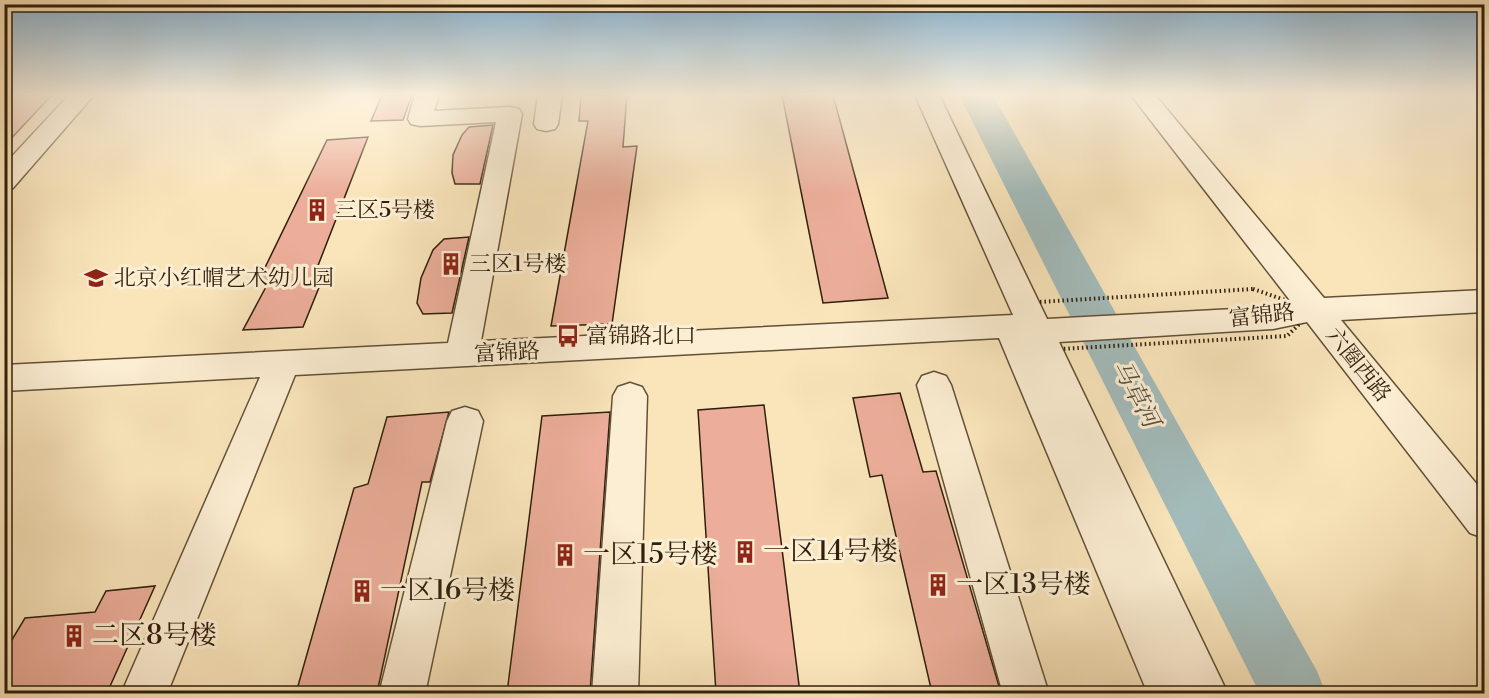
<svg xmlns="http://www.w3.org/2000/svg" width="1489" height="698" font-family="'Libre Bodoni','Noto Serif SC',serif">
	<rect width="100%" height="100%" fill="#fae5bb"/>
	<filter id="stains"><feTurbulence type="fractalNoise" baseFrequency=".00333" numOctaves="4"/><feColorMatrix values="0 0 0 0 .2 0 0 0 0 .09 0 0 0 0 .02 0 0 0 .5 -.17"/></filter>
	<radialGradient id="worn" r=".72"><stop offset=".6" stop-color="#630" stop-opacity="0"/><stop offset="1" stop-color="#630" stop-opacity=".3"/></radialGradient>
	<g fill="none" stroke-linecap="round" stroke-linejoin="round">
		<path fill="#a3bcbb" fill-rule="evenodd" d="M 959,95 L 993,95 L 1317,671 L 1326,694 L 1260,694 Z"/>
	</g>
	<g fill="#ecae9a" stroke="#301f0b" stroke-width="1.5">
		<path d="M 14,95 L 52,95 L 4,146 L 4,104 Z"/>
		<path d="M 382,95 L 412,95 L 403,120 L 371,121 Z"/>
		<path d="M 581,95 L 627,95 L 623,147 L 637,146 L 612,324 L 551,326 L 588,121 L 579,121 Z"/>
		<path d="M 782,95 L 833,95 L 888,298 L 823,303 Z"/>
		<path d="M 493,125 L 480,184 L 455,184 L 452,173 L 453,155 L 462,135 L 469,127 Z"/>
		<path d="M 368,137 L 312,281 L 322,280 L 303,327 L 243,330 L 267,285 L 257,284 L 327,140 Z"/>
		<path d="M 469,237 L 452,313 L 423,314 L 417,303 L 421,278 L 433,250 L 444,239 Z"/>
		<path d="M 900,393 L 923,472 L 936,471 L 1001,693 L 932,693 L 882,475 L 870,477 L 853,398 Z"/>
		<path d="M 764,405 L 800,693 L 716,693 L 698,410 Z"/>
		<path d="M 449,412 L 430,482 L 422,482 L 377,693 L 296,693 L 354,488 L 368,484 L 387,417 Z"/>
		<path d="M 610,412 L 590,693 L 507,693 L 542,416 Z"/>
		<path d="M 155,586 L 107,693 L 4,693 L 4,653 L 25,618 L 95,612 L 106,591 Z"/>
	</g>
	<g fill="none" stroke-linecap="round" stroke-linejoin="round">
		<g stroke="#625037" stroke-width="3">
			<g id="minor">
				<path d="M 69,95 L 94,95 L 13,188 L 4,190 L 4,165 Z"/>
				<path d="M 415,95 L 439,95 L 434,111 L 510,107 L 519,109 L 522,114 L 481,341 L 1013,315 L 915,95 L 939,95 L 1047,319 L 1273,307 L 1292,303 L 1131,95 L 1155,95 L 1324,298 L 1484,290 L 1484,312 L 1341,320 L 1484,493 L 1484,538 L 1470,533 L 1307,322 L 1273,329 L 1059,342 L 1228,694 L 1148,694 L 999,338 L 295,375 L 167,694 L 121,694 L 260,377 L 4,391 L 4,365 L 448,343 L 496,122 L 420,126 L 411,124 L 408,119 Z"/>
				<path d="M 538,95 L 562,95 L 558,124 L 555,129 L 546,131 L 537,129 L 534,124 Z"/>
				<path d="M 934,372 L 946,376 L 951,385 L 1049,694 L 1003,694 L 917,385 L 922,376 Z"/>
				<path d="M 630,383 L 642,387 L 647,396 L 638,694 L 592,694 L 613,396 L 618,387 Z"/>
				<path d="M 465,407 L 478,411 L 483,421 L 425,694 L 379,694 L 447,421 L 452,411 Z"/>
			</g>
		</g>
		<path stroke="#301f0b" stroke-width="4" stroke-dasharray="1.5 3" stroke-linecap="butt" d="M 1253,289 L 1314,310 L 1287,336 L 1060,349 L 1010,326 L 1039,302 Z"/>
		<use href="#minor" fill="#fceed3" fill-rule="evenodd"/>
	</g>
	<linearGradient id="sky" x2="0" y2="1"><stop stop-color="#8cb7d6"/><stop offset="0.49" stop-color="#fdf3e0"/><stop offset="1" stop-color="#fdf3e0" stop-opacity="0"/></linearGradient>
	<rect width="1489" height="193" fill="url(#sky)"/>
	<defs>
		<g id="building-bare" transform="scale(1.8)"><path d="M-4-6H4V6H1V3H-1V6H-4ZM-2.5-4.3h1.7v1.8h-1.7ZM.8-4.3h1.7v1.8H.8ZM-2.5-1h1.7V.8h-1.7ZM.8-1h1.7V.8H.8Z" fill="#8f2418" stroke="#fceed3" stroke-width="2.5" paint-order="stroke"/></g>
		<g id="school-bare" transform="scale(1.8)"><path d="M0-5L7-2L0 1L-7-2ZM-4 1L0 2.5L4 1V4Q0 6-4 4Z" fill="#8f2418" stroke="#fceed3" stroke-width="2.5" paint-order="stroke"/></g>
		<g id="bus-bare" transform="scale(1.8)"><path d="M-5-6H5V4H4V6H2V4H-2V6H-4V4H-5ZM-3.5-4V0h7V-4ZM-3.5 1.2v1.5H-2V1.2ZM2 1.2v1.5H3.5V1.2Z" fill="#8f2418" stroke="#fceed3" stroke-width="2.5" paint-order="stroke"/></g>
	</defs>
	<g fill-rule="evenodd">
		<use href="#building-bare" x="317" y="210"/>
		<use href="#building-bare" x="451" y="264"/>
		<use href="#school-bare" x="96" y="278"/>
		<use href="#bus-bare" x="568" y="336"/>
		<use href="#building-bare" x="745" y="552"/>
		<use href="#building-bare" x="565" y="555"/>
		<use href="#building-bare" x="938" y="585"/>
		<use href="#building-bare" x="362" y="591"/>
		<use href="#building-bare" x="74" y="636"/>
	</g>
	<g text-anchor="middle" dominant-baseline="central" stroke-width="6" stroke-linejoin="round" paint-order="stroke">
		<g font-size="22" fill="#301f0b" stroke="#fceed3" text-anchor="start">
			<text x="335" y="210">三区5号楼</text>
			<text x="469" y="264">三区1号楼</text>
			<text x="114" y="278">北京小红帽艺术幼儿园</text>
			<text x="586" y="336">富锦路北口</text>
		</g>
		<g font-size="22" fill="#301f0b" stroke="#fceed3">
			<text transform="translate(1262 316) rotate(-6)">富锦路</text>
			<text transform="translate(507 353) rotate(-3)">富锦路</text>
			<text transform="translate(1358 365) rotate(51)">六圈西路</text>
		</g>
		<g font-size="24" font-style="italic" fill="#524e40" stroke="#fceed3">
			<text transform="translate(1135 394) rotate(62)">马草河</text>
		</g>
		<g font-size="27" fill="#301f0b" stroke="#fceed3" text-anchor="start">
			<text x="763" y="552">一区14号楼</text>
			<text x="583" y="555">一区15号楼</text>
			<text x="956" y="585">一区13号楼</text>
			<text x="380" y="591">一区16号楼</text>
			<text x="92" y="636">二区8号楼</text>
		</g>
	</g>
	<rect width="1489" height="698" fill="none" stroke="#fae5bb" stroke-width="24"/>
	<rect x="6" y="6" width="1477" height="686" fill="none" stroke="#301f0b" stroke-width="3"/>
	<rect x="12" y="12" width="1465" height="674" fill="none" stroke="#301f0b" stroke-width="1.5"/>
	<rect width="100%" height="100%" filter="url(#stains)"/>
	<rect width="100%" height="100%" fill="url(#worn)"/>
</svg>
